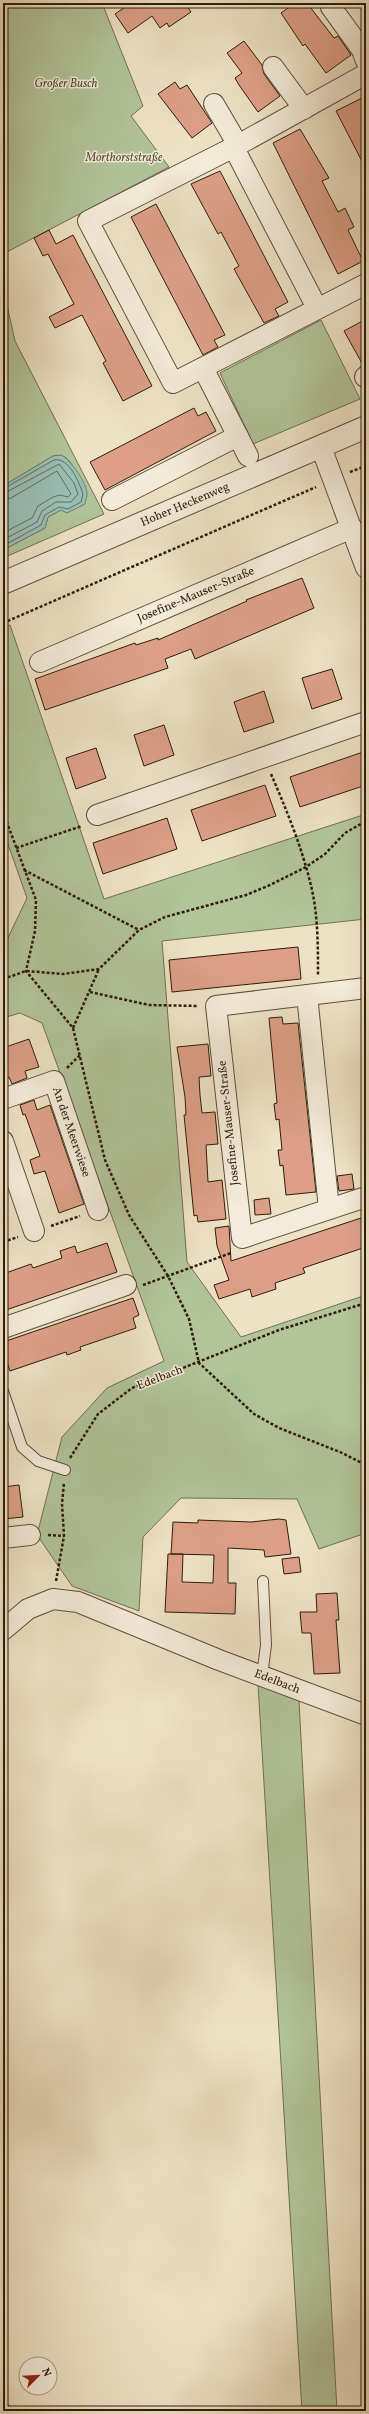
<svg xmlns="http://www.w3.org/2000/svg" width="369" height="2414" font-family="Vollkorn,serif">
	<rect width="100%" height="100%" fill="#eee2c6"/>
	<filter id="stains"><feTurbulence type="fractalNoise" baseFrequency=".005" numOctaves="4"/><feColorMatrix values="0 0 0 0 .2 0 0 0 0 .09 0 0 0 0 .02 0 0 0 .5 -.17"/></filter>
	<radialGradient id="worn" r=".72"><stop offset=".6" stop-color="#630" stop-opacity="0"/><stop offset="1" stop-color="#630" stop-opacity=".3"/></radialGradient>
	<g fill="#b2c49a" stroke="#707052">
		<path d="M 3,3 L 102,3 L 143,106 L 131,116 L 169,167 L 3,254 Z"/>
		<path d="M 3,287 L 15,341 L 104,514 L 3,558 L 3,550 L 45,528 L 48,517 L 61,510 L 72,465 C 67,457 63,454 53,456 L 3,486 Z"/>
		<path d="M 321,320 L 360,399 L 253,444 L 220,373 Z"/>
		<path d="M 10,625 L 104,899 L 366,814 L 366,919 L 162,941 L 187,1262 L 241,1337 L 366,1295 L 366,1533 L 319,1549 L 297,1499 L 181,1498 L 143,1537 L 139,1611 L 72,1586 L 37,1535 L 62,1437 L 107,1388 L 164,1361 L 42,1023 L 20,1013 L 3,1018 L 3,948 L 27,898 L 3,830 L 3,627 Z"/>
		<path d="M 258,1684 L 299,1701 L 337,2411 L 302,2411 Z"/>
	</g>
	<path fill="#99beb4" stroke="#6f7d70" d="M 61,455 C 70,459 88,484 87,495 C 87,498 85,501 85,504 L 67,513 L 61,510 L 48,517 L 45,528 L 3,550 L 3,486 L 53,456 Z"/>
	<g fill="none" stroke-linecap="round" stroke-linejoin="round">
		<g stroke="#646d60" stroke-width="1">
			<path d="M 3,489 L 54,460 C 69,457 79,482 83,494 L 81,502 L 68,509 L 59,507 L 45,515 L 41,525 L 3,546"/>
			<path d="M 3,494 L 59,464 L 74,483 L 78,494 L 71,502 L 56,502 L 42,511 L 37,522 L 3,540"/>
			<path d="M 3,500 L 11,498 L 57,471 L 71,494 L 68,497 L 60,495 L 53,497 L 38,506 L 32,518 L 3,533"/>
		</g>
	</g>
	<g fill="#dda087" stroke="#2f1c0b">
		<path d="M 131,3 L 170,3 L 163,8 L 170,3 L 185,3 L 191,12 L 169,27 L 167,23 L 160,28 L 152,16 L 128,33 L 115,14 Z"/>
		<path d="M 295,3 L 307,3 L 334,38 L 338,36 L 351,55 L 326,73 L 305,44 L 303,46 L 281,13 Z"/>
		<path d="M 244,41 L 262,65 L 264,74 L 280,96 L 258,112 L 239,85 L 235,78 L 242,73 L 227,53 Z"/>
		<path d="M 175,82 L 180,89 L 187,85 L 212,123 L 192,138 L 158,94 Z"/>
		<path d="M 362,98 L 366,106 L 366,169 L 336,111 Z"/>
		<path d="M 300,129 L 329,178 L 322,181 L 338,212 L 345,208 L 354,227 L 348,230 L 363,261 L 338,274 L 273,143 Z"/>
		<path d="M 220,171 L 288,302 L 275,309 L 279,316 L 264,323 L 234,269 L 239,266 L 221,232 L 218,234 L 191,184 Z"/>
		<path d="M 156,204 L 225,335 L 214,340 L 218,347 L 203,355 L 131,217 Z"/>
		<path d="M 49,230 L 56,244 L 73,235 L 152,386 L 123,401 L 103,363 L 106,361 L 82,315 L 55,328 L 49,317 L 74,304 L 48,254 L 43,256 L 34,238 Z"/>
		<path d="M 366,319 L 366,365 L 363,365 L 344,331 Z"/>
		<path d="M 194,408 L 198,416 L 206,412 L 216,431 L 105,490 L 90,462 Z"/>
		<path d="M 302,578 L 314,608 L 195,659 L 191,649 L 165,659 L 168,668 L 45,710 L 35,679 L 135,643 L 136,645 L 158,638 L 158,640 L 247,601 L 246,600 Z"/>
		<path d="M 332,669 L 342,699 L 312,709 L 302,678 Z"/>
		<path d="M 264,691 L 274,722 L 244,732 L 234,702 Z"/>
		<path d="M 164,725 L 174,755 L 144,766 L 134,735 Z"/>
		<path d="M 96,748 L 106,778 L 76,789 L 66,758 Z"/>
		<path d="M 366,751 L 366,785 L 300,807 L 290,777 Z"/>
		<path d="M 265,785 L 276,816 L 202,841 L 191,810 Z"/>
		<path d="M 167,818 L 177,849 L 103,874 L 93,843 Z"/>
		<path d="M 298,947 L 301,979 L 172,992 L 169,960 Z"/>
		<path d="M 282,1017 L 283,1024 L 298,1023 L 316,1192 L 286,1195 L 283,1165 L 280,1166 L 278,1150 L 282,1150 L 279,1119 L 276,1120 L 274,1104 L 277,1103 L 269,1018 Z"/>
		<path d="M 29,1039 L 39,1067 L 25,1071 L 27,1078 L 12,1084 L 9,1077 L 3,1079 L 3,1048 Z"/>
		<path d="M 208,1044 L 211,1076 L 199,1077 L 200,1095 L 202,1113 L 215,1112 L 218,1144 L 206,1145 L 208,1182 L 222,1180 L 226,1219 L 198,1222 L 197,1215 L 194,1216 L 184,1115 L 186,1115 L 185,1097 L 177,1047 Z"/>
		<path d="M 34,1100 L 37,1110 L 50,1105 L 84,1204 L 59,1213 L 45,1171 L 34,1174 L 30,1160 L 40,1156 L 25,1114 L 23,1115 L 20,1105 Z"/>
		<path d="M 352,1174 L 354,1189 L 339,1191 L 337,1176 Z"/>
		<path d="M 269,1198 L 271,1214 L 255,1215 L 254,1200 Z"/>
		<path d="M 364,1217 L 366,1224 L 366,1247 L 303,1268 L 305,1273 L 275,1283 L 276,1289 L 252,1297 L 250,1289 L 219,1299 L 214,1285 L 229,1280 L 217,1246 L 215,1228 L 229,1226 L 231,1261 Z"/>
		<path d="M 107,1243 L 117,1272 L 3,1311 L 3,1274 L 31,1264 L 33,1268 L 62,1258 L 60,1251 L 75,1246 L 77,1253 Z"/>
		<path d="M 133,1298 L 139,1315 L 133,1318 L 136,1328 L 80,1347 L 81,1350 L 67,1355 L 66,1352 L 10,1371 L 3,1351 L 3,1342 Z"/>
		<path d="M 19,1485 L 23,1517 L 3,1519 L 3,1487 Z"/>
		<path d="M 279,1519 L 286,1520 L 291,1554 L 265,1557 L 264,1550 L 228,1548 L 228,1583 L 236,1583 L 235,1614 L 165,1612 L 168,1554 L 183,1554 L 182,1582 L 213,1583 L 214,1555 L 171,1554 L 173,1522 L 198,1523 L 198,1520 L 251,1522 Z"/>
		<path d="M 299,1557 L 301,1572 L 284,1574 L 282,1559 Z"/>
		<path d="M 337,1593 L 339,1620 L 336,1620 L 340,1673 L 314,1674 L 311,1633 L 302,1633 L 300,1612 L 317,1612 L 316,1594 Z"/>
	</g>
	<g fill="none" stroke-linecap="round" stroke-linejoin="round">
		<g stroke="#5f4e3a" stroke-width="12">
			<g id="service">
				<path d="M 3,1391 L 22,1447 L 38,1461 L 65,1470"/>
				<path d="M 262,1676 L 266,1645 L 263,1581"/>
			</g>
		</g>
		<g stroke="#5f4e3a" stroke-width="22">
			<g id="minor">
				<path d="M 331,7 L 362,50 L 366,61"/>
				<path d="M 273,67 L 304,109"/>
				<path d="M 366,74 L 238,145 L 88,221 L 173,383 L 366,284"/>
				<path d="M 214,104 L 238,145"/>
				<path d="M 234,148 L 317,308"/>
				<path d="M 203,368 L 248,456"/>
				<path d="M 365,377 L 366,376"/>
				<path d="M 321,447 L 366,568"/>
				<path d="M 112,500 L 238,436"/>
				<path d="M 40,662 L 352,528"/>
				<path d="M 97,815 L 366,722"/>
				<path d="M 366,988 L 216,1006 L 242,1238 L 366,1197"/>
				<path d="M 307,995 L 329,1209"/>
				<path d="M 3,1099 L 54,1081 L 98,1210"/>
				<path d="M 3,1141 L 34,1231"/>
				<path d="M 3,1328 L 126,1285"/>
				<path d="M 3,1538 L 30,1535"/>
				<path d="M 3,1630 L 28,1609 L 53,1599 L 78,1602 L 219,1660 L 366,1715"/>
			</g>
		</g>
		<g stroke="#5f4e3a" stroke-width="24">
			<path id="tertiary" d="M 3,583 L 366,427"/>
		</g>
		<g stroke="#2f1c0b" stroke-width="2.5" stroke-dasharray="3 2" stroke-linecap="butt">
			<path d="M 3,355 L 6,426 L 3,431"/>
			<path d="M 350,472 L 366,466"/>
			<path d="M 3,623 L 316,487"/>
			<path d="M 271,774 C 287,811 303,850 312,890 C 318,917 318,947 318,975"/>
			<path d="M 3,812 L 36,900 L 35,931 L 26,971 L 73,1028 L 105,1160 L 129,1215 L 168,1276 L 189,1319 L 199,1363 L 254,1414 L 279,1428 L 340,1452 L 366,1465"/>
			<path d="M 16,848 L 82,826"/>
			<path d="M 24,870 L 139,930"/>
			<path d="M 3,979 L 26,971 L 63,974 L 99,969 L 139,930 L 165,917 L 246,895 L 270,885 L 306,867 L 325,854 L 345,833 L 366,821"/>
			<path d="M 90,992 L 149,1005 L 198,1006"/>
			<path d="M 73,1028 L 99,969"/>
			<path d="M 67,1068 L 80,1055"/>
			<path d="M 51,1226 L 80,1216"/>
			<path d="M 3,1242 L 18,1237"/>
			<path d="M 143,1285 L 231,1253"/>
			<path d="M 70,1458 L 98,1414 L 132,1388 L 279,1330 L 366,1303"/>
			<path d="M 48,1535 L 64,1536"/>
			<path d="M 56,1581 L 64,1536 L 62,1504 L 64,1482"/>
			<path d="M 3,2403 L 17,2411"/>
		</g>
		<use href="#service" stroke="#f4ecda" stroke-width="10"/>
		<use href="#minor" stroke="#f4ecda" stroke-width="20"/>
		<use href="#tertiary" stroke="#f4ecda" stroke-width="22"/>
	</g>
	<g text-anchor="middle" dominant-baseline="central" stroke-width="3" stroke-linejoin="round" paint-order="stroke">
		<g font-size="12" font-style="italic" fill="#564e36" stroke="#f4ecda">
			<text x="66" y="84">Großer Busch</text>
			<text x="124" y="158">Morthorststraße</text>
		</g>
		<g font-size="12" fill="#2f1c0b" stroke="#f4ecda">
			<text transform="translate(185 505) rotate(-23)">Hoher Heckenweg</text>
			<text transform="translate(196 595) rotate(-23)">Josefine-Mauser-Straße</text>
			<text transform="translate(229 1123) rotate(-96)">Josefine-Mauser-Straße</text>
			<text transform="translate(71 1132) rotate(71)">An der Meerwiese</text>
			<text transform="translate(160 1378) rotate(-21)">Edelbach</text>
			<text transform="translate(277 1682) rotate(21)">Edelbach</text>
		</g>
	</g>
	<rect width="369" height="2414" fill="none" stroke="#eee2c6" stroke-width="16"/>
	<rect x="4" y="4" width="361" height="2406" fill="none" stroke="#2f1c0b" stroke-width="2"/>
	<rect x="8" y="8" width="353" height="2398" fill="none" stroke="#2f1c0b"/>
	<g transform="translate(38 2376) rotate(66)"><circle r="19" fill="#f4ecda" stroke="#a59987"/>
	<path d="M0-3L7 15L0 10L-7 15Z" fill="#8f2418"/>
	<text y="-6" font-size="11" font-weight="bold" text-anchor="middle" fill="#2f1c0b">N</text>
	</g>
	<rect width="100%" height="100%" filter="url(#stains)"/>
	<rect width="100%" height="100%" fill="url(#worn)"/>
</svg>
